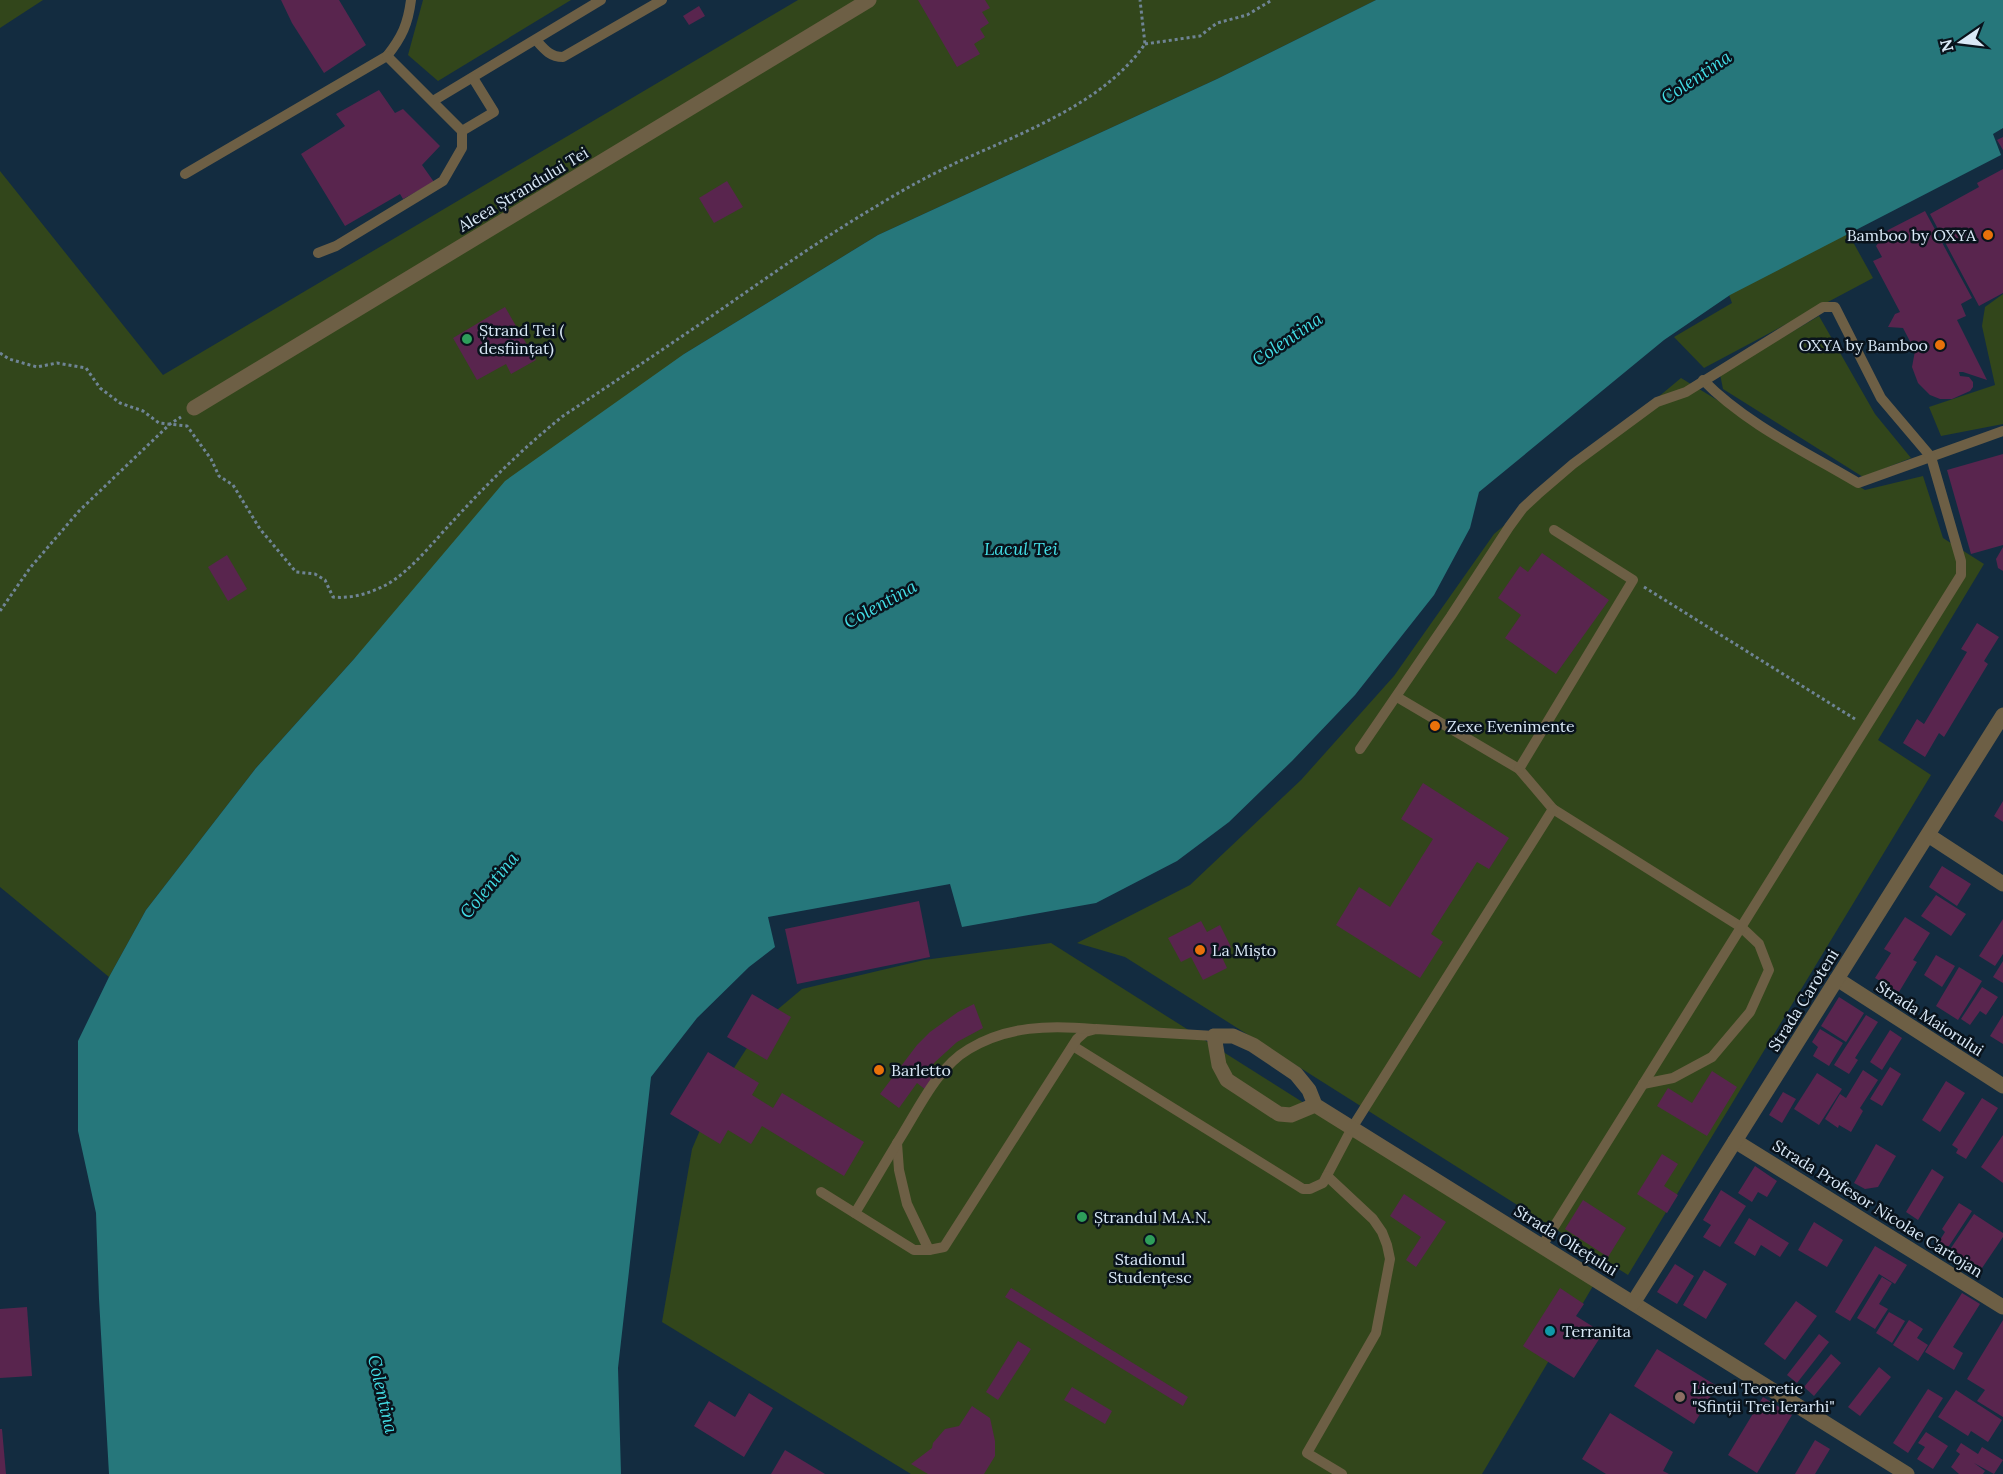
<svg xmlns="http://www.w3.org/2000/svg" width="2003" height="1474" font-family="Lora,serif">
	<rect width="100%" height="100%" fill="#132c40"/>
	<g fill="#32461b">
		<path d="M 0,0 L 43,0 L 0,28 Z"/>
		<path d="M 423,0 L 571,0 L 438,81 L 408,55 Z"/>
		<path d="M 798,0 L 1376,0 L 1217,79 L 878,235 L 684,354 L 354,659 L 256,768 L 146,910 L 109,977 L 0,887 L 0,171 L 163,375 Z"/>
		<path d="M 1848,233 L 1873,278 L 1704,368 L 1674,337 L 1732,303 L 1728,292 Z"/>
		<path d="M 2003,294 L 2003,424 L 1941,436 L 1929,407 L 1995,385 L 1982,326 L 1985,307 Z"/>
		<path d="M 1819,316 L 1875,414 L 1911,458 L 1863,477 L 1723,389 L 1720,374 Z"/>
		<path d="M 1681,378 L 1865,490 L 1923,476 L 1943,538 L 1984,564 L 1878,740 L 1931,775 L 1628,1275 L 1125,957 L 1077,943 L 1190,885 L 1301,780 L 1394,676 L 1494,534 Z"/>
		<path d="M 1051,943 L 1593,1286 L 1482,1474 L 911,1474 L 662,1322 L 692,1149 L 712,1102 L 765,1020 L 802,989 L 924,960 Z"/>
	</g>
	<path fill="#26777b" d="M 1376,0 L 2003,0 L 2003,128 L 1993,134 L 2001,155 L 1730,295 L 1664,340 L 1479,492 L 1470,528 L 1434,595 L 1355,695 L 1292,761 L 1229,822 L 1177,861 L 1096,903 L 962,927 L 950,884 L 768,917 L 775,947 L 749,967 L 697,1018 L 651,1077 L 618,1368 L 621,1474 L 109,1474 L 99,1299 L 96,1213 L 78,1131 L 78,1041 L 109,977 L 146,910 L 256,768 L 354,659 L 505,481 L 684,354 L 878,235 L 1217,79 Z"/>
	<g fill="#59254e">
		<path d="M 281,0 L 339,0 L 366,45 L 324,73 L 292,23 Z"/>
		<path d="M 918,0 L 985,0 L 990,8 L 982,12 L 989,23 L 980,29 L 985,37 L 974,44 L 980,54 L 957,67 Z"/>
		<path d="M 699,6 L 705,16 L 689,25 L 683,16 Z"/>
		<path d="M 379,90 L 395,113 L 403,109 L 440,146 L 422,165 L 434,182 L 403,199 L 400,194 L 345,226 L 301,154 L 345,126 L 336,114 Z"/>
		<path d="M 2003,137 L 2003,150 L 1997,140 Z"/>
		<path d="M 2003,169 L 2003,293 L 1979,306 L 1930,214 L 1979,187 L 1977,183 Z"/>
		<path d="M 727,181 L 743,207 L 714,223 L 699,198 Z"/>
		<path d="M 1925,211 L 1972,298 L 1961,304 L 1966,316 L 1957,320 L 1987,380 L 1963,372 L 1959,372 L 1960,376 L 1969,377 L 1973,382 L 1973,387 L 1970,391 L 1952,399 L 1940,399 L 1930,395 L 1918,383 L 1912,367 L 1915,351 L 1903,328 L 1888,327 L 1895,314 L 1900,312 L 1873,261 L 1882,257 L 1876,246 L 1888,230 Z"/>
		<path d="M 505,307 L 536,360 L 511,374 L 506,364 L 477,380 L 453,338 Z"/>
		<path d="M 2003,454 L 2003,545 L 1971,554 L 1947,470 Z"/>
		<path d="M 2003,547 L 2003,571 L 1998,568 L 1996,559 Z"/>
		<path d="M 1542,553 L 1609,600 L 1556,674 L 1505,638 L 1521,615 L 1498,598 L 1520,566 L 1528,572 Z"/>
		<path d="M 227,555 L 247,589 L 228,601 L 208,567 Z"/>
		<path d="M 1977,623 L 1999,637 L 1984,661 L 1988,664 L 1944,737 L 1939,733 L 1925,757 L 1903,743 L 1917,719 L 1924,724 L 1967,652 L 1961,649 Z"/>
		<path d="M 1423,783 L 1509,838 L 1489,869 L 1477,862 L 1431,934 L 1443,942 L 1420,978 L 1336,925 L 1359,887 L 1390,907 L 1433,839 L 1401,819 Z"/>
		<path d="M 2003,801 L 2003,822 L 1994,816 Z"/>
		<path d="M 1942,866 L 1971,884 L 1957,906 L 1929,887 Z"/>
		<path d="M 1936,895 L 1966,914 L 1951,936 L 1921,916 Z"/>
		<path d="M 919,901 L 930,957 L 797,984 L 785,929 Z"/>
		<path d="M 1905,917 L 1930,933 L 1913,960 L 1917,962 L 1899,992 L 1875,978 L 1891,953 L 1884,949 Z"/>
		<path d="M 2003,919 L 2003,954 L 1995,966 L 1979,956 Z"/>
		<path d="M 1201,921 L 1207,932 L 1220,925 L 1231,947 L 1220,953 L 1227,968 L 1203,980 L 1191,957 L 1181,962 L 1168,938 Z"/>
		<path d="M 1936,955 L 1955,966 L 1942,987 L 1924,975 Z"/>
		<path d="M 2003,961 L 2003,983 L 1993,977 Z"/>
		<path d="M 1959,967 L 1982,981 L 1958,1020 L 1936,1006 Z"/>
		<path d="M 1982,987 L 1998,997 L 1986,1015 L 1980,1011 L 1970,1025 L 1961,1019 Z"/>
		<path d="M 752,994 L 791,1017 L 767,1060 L 727,1037 Z"/>
		<path d="M 1839,997 L 1864,1013 L 1846,1042 L 1821,1026 Z"/>
		<path d="M 974,1004 L 983,1028 L 957,1042 L 935,1062 L 925,1074 L 934,1080 L 926,1090 L 917,1083 L 899,1108 L 880,1094 L 917,1045 L 930,1032 L 958,1012 Z"/>
		<path d="M 1866,1015 L 1878,1022 L 1855,1058 L 1858,1060 L 1849,1074 L 1834,1065 Z"/>
		<path d="M 2003,1015 L 2003,1044 L 1990,1036 Z"/>
		<path d="M 1820,1029 L 1843,1043 L 1829,1066 L 1813,1056 L 1818,1047 L 1812,1042 Z"/>
		<path d="M 1890,1030 L 1902,1038 L 1882,1070 L 1870,1062 Z"/>
		<path d="M 708,1052 L 759,1083 L 752,1095 L 773,1108 L 782,1093 L 864,1142 L 844,1176 L 762,1126 L 751,1144 L 728,1130 L 720,1144 L 670,1114 Z"/>
		<path d="M 1890,1067 L 1901,1074 L 1882,1106 L 1870,1099 Z"/>
		<path d="M 1863,1070 L 1878,1080 L 1860,1108 L 1863,1111 L 1851,1132 L 1839,1125 L 1838,1128 L 1825,1119 L 1840,1094 L 1846,1098 Z"/>
		<path d="M 1712,1071 L 1737,1087 L 1707,1136 L 1657,1106 L 1668,1088 L 1692,1103 Z"/>
		<path d="M 1817,1073 L 1842,1089 L 1819,1125 L 1794,1109 Z"/>
		<path d="M 1946,1081 L 1965,1093 L 1940,1132 L 1922,1120 Z"/>
		<path d="M 1783,1092 L 1796,1099 L 1782,1123 L 1769,1115 Z"/>
		<path d="M 1982,1098 L 1998,1108 L 1966,1159 L 1956,1153 L 1958,1149 L 1952,1145 Z"/>
		<path d="M 2003,1135 L 2003,1183 L 1981,1167 Z"/>
		<path d="M 1876,1144 L 1896,1156 L 1878,1187 L 1865,1189 L 1854,1183 Z"/>
		<path d="M 1662,1154 L 1678,1164 L 1664,1186 L 1678,1195 L 1667,1213 L 1637,1194 Z"/>
		<path d="M 1755,1166 L 1777,1181 L 1767,1197 L 1758,1192 L 1752,1202 L 1738,1193 Z"/>
		<path d="M 1932,1169 L 1944,1177 L 1918,1220 L 1906,1212 Z"/>
		<path d="M 1721,1190 L 1746,1206 L 1720,1247 L 1703,1237 L 1711,1225 L 1703,1220 Z"/>
		<path d="M 1404,1194 L 1446,1222 L 1416,1267 L 1406,1260 L 1421,1237 L 1390,1216 Z"/>
		<path d="M 1583,1200 L 1626,1228 L 1608,1257 L 1565,1229 Z"/>
		<path d="M 1959,1203 L 1972,1211 L 1947,1249 L 1938,1243 L 1945,1232 L 1942,1229 Z"/>
		<path d="M 1974,1214 L 2003,1233 L 2003,1237 L 1980,1271 L 1949,1251 Z"/>
		<path d="M 1749,1218 L 1789,1243 L 1780,1257 L 1761,1245 L 1755,1256 L 1734,1243 Z"/>
		<path d="M 1814,1222 L 1843,1240 L 1827,1267 L 1798,1250 Z"/>
		<path d="M 1875,1246 L 1907,1265 L 1895,1284 L 1879,1274 L 1850,1321 L 1835,1312 Z"/>
		<path d="M 1675,1264 L 1694,1276 L 1677,1304 L 1657,1292 Z"/>
		<path d="M 1704,1270 L 1727,1284 L 1706,1319 L 1683,1305 Z"/>
		<path d="M 1882,1277 L 1892,1283 L 1879,1304 L 1888,1309 L 1875,1329 L 1857,1318 Z"/>
		<path d="M 1011,1288 L 1188,1397 L 1183,1406 L 1005,1297 Z"/>
		<path d="M 1560,1288 L 1584,1304 L 1576,1316 L 1603,1333 L 1574,1378 L 1523,1346 Z"/>
		<path d="M 1962,1293 L 1980,1304 L 1953,1347 L 1963,1353 L 1954,1370 L 1925,1352 Z"/>
		<path d="M 1796,1301 L 1817,1316 L 1785,1360 L 1764,1344 Z"/>
		<path d="M 27,1307 L 32,1376 L 0,1378 L 0,1309 Z"/>
		<path d="M 1889,1312 L 1905,1321 L 1892,1343 L 1876,1333 Z"/>
		<path d="M 1909,1320 L 1923,1329 L 1917,1338 L 1928,1345 L 1918,1361 L 1893,1345 Z"/>
		<path d="M 2003,1320 L 2003,1417 L 1977,1401 L 1985,1390 L 1967,1379 Z"/>
		<path d="M 1819,1334 L 1829,1342 L 1797,1383 L 1787,1375 Z"/>
		<path d="M 1018,1341 L 1031,1349 L 998,1400 L 986,1392 Z"/>
		<path d="M 1657,1349 L 1717,1386 L 1694,1424 L 1634,1386 Z"/>
		<path d="M 1831,1354 L 1841,1363 L 1814,1396 L 1804,1387 Z"/>
		<path d="M 1879,1367 L 1891,1377 L 1860,1416 L 1848,1407 Z"/>
		<path d="M 1072,1387 L 1112,1411 L 1105,1424 L 1064,1400 Z"/>
		<path d="M 1928,1389 L 1943,1398 L 1908,1453 L 1893,1443 Z"/>
		<path d="M 1956,1390 L 2002,1420 L 1988,1442 L 1971,1431 L 1968,1436 L 1938,1417 Z"/>
		<path d="M 749,1393 L 773,1408 L 744,1457 L 694,1426 L 709,1401 L 735,1417 Z"/>
		<path d="M 1763,1397 L 1792,1415 L 1757,1473 L 1728,1455 Z"/>
		<path d="M 972,1406 L 990,1418 L 995,1441 L 995,1456 L 984,1474 L 928,1474 L 911,1464 L 932,1448 L 933,1443 L 945,1429 L 959,1426 Z"/>
		<path d="M 1610,1413 L 1673,1452 L 1663,1471 L 1669,1474 L 1606,1474 L 1582,1459 Z"/>
		<path d="M 0,1429 L 2,1429 L 6,1474 L 0,1474 Z"/>
		<path d="M 1926,1432 L 1948,1446 L 1933,1469 L 1917,1459 L 1925,1447 L 1918,1443 Z"/>
		<path d="M 1815,1440 L 1830,1449 L 1815,1474 L 1795,1474 Z"/>
		<path d="M 1961,1443 L 1978,1454 L 1982,1447 L 2003,1460 L 1994,1474 L 1974,1463 L 1985,1471 L 1983,1474 L 1959,1474 L 1951,1467 L 1960,1454 L 1956,1451 Z"/>
		<path d="M 785,1450 L 825,1474 L 771,1474 Z"/>
	</g>
	<g fill="none" stroke-linecap="round" stroke-linejoin="round">
		<g stroke="#6f8495" stroke-width="3" stroke-dasharray="3 3" stroke-linecap="butt">
			<path d="M 1145,44 L 1200,36 L 1217,23 L 1247,15 L 1272,0"/>
			<path d="M 0,353 L 9,359 L 37,367 L 57,363 L 86,368 L 100,388 L 120,403 L 143,411 L 159,423 L 187,426 L 211,459 L 219,476 L 233,485 L 260,529 L 296,572 L 315,574 L 325,580 L 333,597 C 352,599 370,593 386,585 C 411,571 434,541 453,521 C 488,483 523,448 563,416 C 610,385 656,354 703,322 C 761,282 819,240 880,204 C 906,188 932,174 960,161 C 1024,132 1104,103 1145,44 L 1140,0"/>
			<path d="M 1644,587 L 1855,719"/>
			<path d="M 0,611 L 30,568 L 79,511 L 170,424 L 181,417"/>
		</g>
		<g stroke="#6d5f45" stroke-width="10">
			<path d="M 536,40 C 544,49 550,57 563,57 L 662,0"/>
			<path d="M 433,101 L 601,0"/>
			<path d="M 462,131 L 494,112 L 473,78"/>
			<path d="M 185,174 L 387,56 C 402,37 408,24 411,0"/>
			<path d="M 318,253 L 336,246 L 443,181 L 462,148 L 462,131 L 387,56"/>
			<path d="M 1703,380 C 1746,424 1806,452 1858,483 L 2003,431"/>
			<path d="M 1397,697 L 1519,769 L 1553,809 L 1741,927 L 1759,944 L 1769,970 L 1750,1012 L 1712,1057 L 1673,1078 L 1643,1084"/>
			<path d="M 1360,749 L 1451,616 L 1509,527 L 1523,508 L 1538,494 L 1573,464 L 1657,402 L 1686,392 L 1823,307 L 1835,307 L 1881,398 L 1931,457 L 1961,561 L 1961,575 L 1542,1246"/>
			<path d="M 1519,769 L 1633,580 L 1554,530"/>
			<path d="M 1073,1046 L 1303,1189 L 1310,1189 L 1323,1183 L 1352,1128 L 1553,809"/>
			<path d="M 897,1143 L 899,1170 L 907,1204 L 929,1250"/>
			<path d="M 1327,1176 L 1373,1219 L 1382,1232 L 1387,1245 L 1390,1259 L 1376,1333 L 1307,1453 L 1342,1474"/>
			<path d="M 821,1192 L 914,1250 L 929,1250 L 944,1247 L 1077,1039 L 1085,1032 L 1096,1029 L 1214,1036"/>
			<path d="M 855,1213 C 871,1187 886,1161 902,1135 C 920,1106 938,1067 969,1049 C 1007,1026 1049,1025 1093,1029"/>
		</g>
		<g stroke="#6d5f45" stroke-width="15">
			<path d="M 194,408 L 869,0"/>
			<path d="M 1928,835 L 2003,884"/>
			<path d="M 1837,979 L 2003,1086"/>
			<path d="M 1315,1105 L 1291,1115 L 1279,1114 L 1227,1080 L 1219,1065 L 1214,1036 L 1233,1036 L 1253,1045 L 1296,1074 L 1309,1090 L 1315,1105 L 1907,1474"/>
			<path d="M 1735,1141 L 2003,1307"/>
			<path d="M 1633,1303 L 2003,715"/>
		</g>
	</g>
	<g fill="#e8710a" stroke="#09131c" stroke-width="2">
		<circle cx="1988" cy="235" r="6"/>
		<circle cx="1940" cy="345" r="6"/>
		<circle cx="1435" cy="726" r="6"/>
		<circle cx="1200" cy="950" r="6"/>
		<circle cx="879" cy="1070" r="6"/>
	</g>
	<g fill="#2e9e5b" stroke="#09131c" stroke-width="2">
		<circle cx="467" cy="339" r="6"/>
		<circle cx="1082" cy="1217" r="6"/>
		<circle cx="1150" cy="1240" r="6"/>
	</g>
	<circle fill="#0f9aa8" stroke="#09131c" stroke-width="2" cx="1550" cy="1331" r="6"/>
	<circle fill="#8d6e63" stroke="#09131c" stroke-width="2" cx="1680" cy="1397" r="6"/>
	<g text-anchor="middle" dominant-baseline="central" stroke-width="5" stroke-linejoin="round" paint-order="stroke">
		<g font-size="16" fill="#dae9f7" stroke="#09131c">
			<text transform="translate(523 189) rotate(-31)">Aleea Ștrandului Tei</text>
			<text transform="translate(1803 1000) rotate(-58)">Strada Caroteni</text>
			<text transform="translate(1930 1018) rotate(33)">Strada Maiorului</text>
			<text transform="translate(1878 1208) rotate(32)">Strada Profesor Nicolae Cartojan</text>
			<text transform="translate(1566 1240) rotate(32)">Strada Oltețului</text>
		</g>
		<g font-size="16" fill="#dae9f7" stroke="#09131c" text-anchor="start">
			<text x="1976" y="235" text-anchor="end">Bamboo by OXYA</text>
			<text x="479" y="330">Ștrand Tei (<tspan x="479" dy="18">desființat)</tspan></text>
			<text x="1928" y="345" text-anchor="end">OXYA by Bamboo</text>
			<text x="1447" y="726">Zexe Evenimente</text>
			<text x="1212" y="950">La Mișto</text>
			<text x="891" y="1070">Barletto</text>
			<text x="1094" y="1217">Ștrandul M.A.N.</text>
			<text x="1150" y="1259" text-anchor="middle">Stadionul<tspan x="1150" dy="18">Studențesc</tspan></text>
			<text x="1562" y="1331">Terranita</text>
			<text x="1692" y="1388">Liceul Teoretic<tspan x="1692" dy="18">"Sfinții Trei Ierarhi"</tspan></text>
		</g>
		<g font-size="18" font-style="italic" fill="#43dde5" stroke="#09131c">
			<text transform="translate(1696 77) rotate(-34)">Colentina</text>
			<text transform="translate(1287 339) rotate(-34)">Colentina</text>
			<text x="1021" y="548">Lacul Tei</text>
			<text transform="translate(880 604) rotate(-29)">Colentina</text>
			<text transform="translate(489 885) rotate(-50)">Colentina</text>
			<text transform="translate(383 1394) rotate(77)">Colentina</text>
		</g>
	</g>
	<g transform="translate(1961 42) rotate(256)" stroke="#09131c" stroke-width="4.5" paint-order="stroke">
	<path d="M0-4.5L10 22L0 15L-10 22Z" fill="#dae9f7"/>
	<text y="-9" font-size="16" font-weight="bold" text-anchor="middle" fill="#dae9f7">N</text>
	</g>
</svg>
